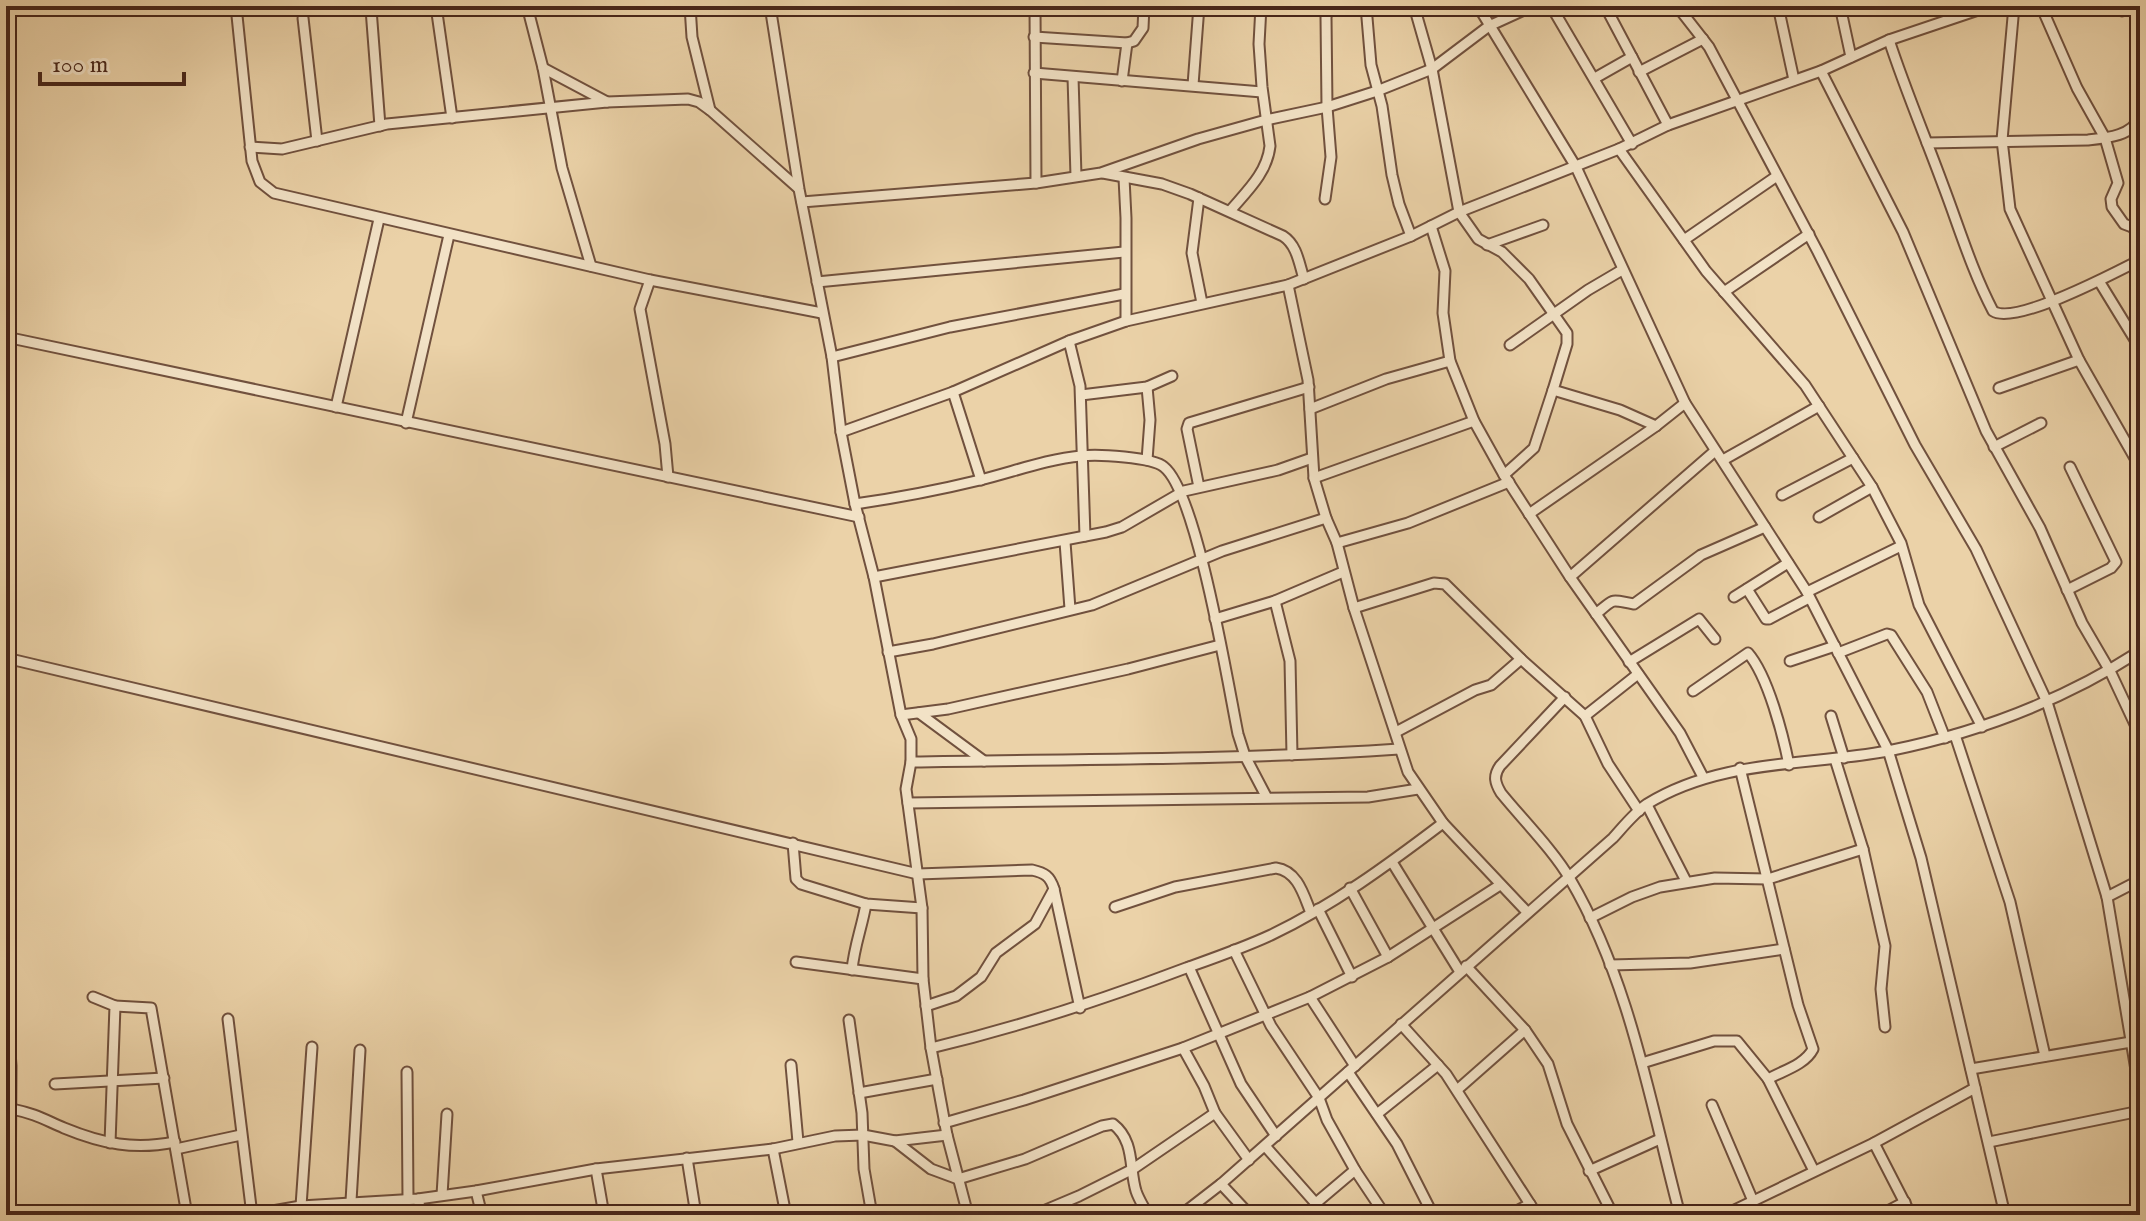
<svg xmlns="http://www.w3.org/2000/svg" width="2146" height="1221" font-family="'IM FELL English',serif">
	<rect width="100%" height="100%" fill="#ebd2a8"/>
	<filter id="stains"><feTurbulence type="fractalNoise" baseFrequency=".0025" numOctaves="4"/><feColorMatrix values="0 0 0 0 .2 0 0 0 0 .09 0 0 0 0 .02 0 0 0 .5 -.17"/></filter>
	<radialGradient id="worn" r=".72"><stop offset=".6" stop-color="#630" stop-opacity="0"/><stop offset="1" stop-color="#630" stop-opacity=".3"/></radialGradient>
	<g fill="none" stroke-linecap="round" stroke-linejoin="round">
		<g stroke="#71513e" stroke-width="13">
			<g id="minor">
				<path d="M 236,6 L 252,161 L 260,182 L 274,193 L 650,280 L 822,313"/>
				<path d="M 373,6 L 371,9 L 380,126"/>
				<path d="M 436,6 L 452,118"/>
				<path d="M 527,6 L 543,68 L 562,168 L 591,266"/>
				<path d="M 690,6 L 692,37 L 710,110"/>
				<path d="M 770,6 L 799,189 L 832,357 L 841,432 L 855,504 L 874,577 L 901,715 L 911,739 L 911,762 L 906,789 L 922,908 L 923,979 L 931,1048 L 947,1135 L 968,1215"/>
				<path d="M 1035,6 L 1036,183"/>
				<path d="M 1366,6 L 1371,65 L 1382,106 L 1392,175 L 1399,204 L 1411,236"/>
				<path d="M 1414,6 L 1432,69 L 1459,212 L 1478,239 L 1502,252 L 1529,279 L 1567,333 L 1567,344 L 1553,390 L 1620,410 L 1656,426"/>
				<path d="M 1478,6 L 1576,167 L 1685,403 L 1807,592 L 1888,750 L 1921,858 L 2005,1215"/>
				<path d="M 1551,6 L 1632,144"/>
				<path d="M 1605,6 L 1668,125"/>
				<path d="M 1677,6 L 1709,47 L 1818,252 L 1915,445 L 1976,549 L 2047,702 L 2107,897 L 2140,1094"/>
				<path d="M 1778,6 L 1794,80"/>
				<path d="M 1840,6 L 1851,57"/>
				<path d="M 2014,6 L 2002,140 L 2010,209 L 2079,360 L 2140,467"/>
				<path d="M 2041,6 L 2077,88 L 2105,138 L 2118,183 L 2111,199 L 2112,207 L 2124,224 L 2132,227 L 2140,234"/>
				<path d="M 2122,11 L 2122,6"/>
				<path d="M 303,18 L 317,141"/>
				<path d="M 1034,37 L 1127,43 L 1134,41 L 1143,28 L 1144,6"/>
				<path d="M 1889,40 C 1905,89 1925,136 1943,185 C 1959,227 1972,271 1993,311 C 2015,326 2116,272 2140,260"/>
				<path d="M 543,68 L 607,102"/>
				<path d="M 1821,71 L 1903,232 L 1986,431 L 2040,528 L 2082,623 L 2110,671 L 2140,735"/>
				<path d="M 1639,72 L 1703,39"/>
				<path d="M 1034,73 L 1262,92"/>
				<path d="M 1073,77 L 1076,176"/>
				<path d="M 1595,78 L 1632,57"/>
				<path d="M 1122,81 L 1127,43"/>
				<path d="M 1193,85 L 1199,6"/>
				<path d="M 1927,143 L 2088,140 C 2107,138 2132,136 2140,117"/>
				<path d="M 250,147 L 282,149 L 387,124 L 607,102 L 688,99 L 699,102 L 710,110 L 798,188"/>
				<path d="M 1619,149 L 1706,271 L 1805,385 L 1872,487 L 1901,543 L 1919,605 L 1982,727"/>
				<path d="M 1103,173 L 1162,184 L 1190,194 L 1283,236 C 1297,245 1299,263 1304,279"/>
				<path d="M 1124,178 L 1126,218 L 1126,321"/>
				<path d="M 1199,198 L 1192,253 L 1202,303"/>
				<path d="M 1325,199 L 1331,157 L 1327,107 L 1326,17 L 1329,6"/>
				<path d="M 802,202 L 1036,183 L 1101,173 L 1198,139 L 1266,120 L 1327,107 L 1377,91 L 1432,69 L 1489,26 L 1533,6"/>
				<path d="M 1230,211 C 1247,191 1267,173 1270,146 L 1262,87 L 1259,44 L 1261,6"/>
				<path d="M 1431,226 L 1445,271 L 1443,313 L 1450,361 L 1474,421 L 1504,475 L 1570,577 L 1680,733 L 1703,777"/>
				<path d="M 1684,240 L 1777,176"/>
				<path d="M 1487,245 L 1543,225"/>
				<path d="M 650,280 L 640,309 L 665,444 L 668,477"/>
				<path d="M 2099,281 L 2140,348"/>
				<path d="M 817,282 L 1124,252"/>
				<path d="M 1288,285 L 1308,380 L 1314,478 L 1326,518 L 1337,543 L 1354,608 L 1408,772 L 1443,823 L 1527,912"/>
				<path d="M 1724,292 L 1809,234"/>
				<path d="M 6,337 L 859,517"/>
				<path d="M 1069,341 L 1080,386 L 1085,536"/>
				<path d="M 1510,345 L 1588,290 L 1622,270"/>
				<path d="M 832,357 L 950,327 L 1124,294"/>
				<path d="M 1999,388 L 2079,360"/>
				<path d="M 953,392 L 981,480"/>
				<path d="M 1081,395 L 1147,387 L 1172,376"/>
				<path d="M 336,407 L 379,219"/>
				<path d="M 1310,409 L 1386,379 L 1450,361"/>
				<path d="M 406,423 L 449,235"/>
				<path d="M 841,432 L 953,392 L 1069,341 L 1126,321 L 1288,285 L 1411,236 L 1459,212 L 1619,149 L 1668,125 L 1821,71 L 1889,40 L 1990,6"/>
				<path d="M 1994,447 L 2041,423"/>
				<path d="M 1147,460 L 1150,420 L 1147,387"/>
				<path d="M 1723,460 L 1819,406"/>
				<path d="M 1504,475 L 1534,448 L 1553,390"/>
				<path d="M 1314,478 L 1474,421"/>
				<path d="M 1199,487 L 1187,429 L 1189,423 L 1309,387"/>
				<path d="M 1782,495 L 1853,458"/>
				<path d="M 855,504 C 897,498 939,490 980,480 C 1013,472 1047,459 1081,456 C 1097,454 1153,457 1164,467 C 1197,493 1228,685 1238,734 L 1245,756 L 1266,796"/>
				<path d="M 1529,514 L 1656,426 L 1685,403"/>
				<path d="M 1819,517 L 1872,487"/>
				<path d="M 1065,542 L 1070,609"/>
				<path d="M 1337,543 L 1408,523 L 1509,482"/>
				<path d="M 874,577 L 1106,532 L 1122,527 L 1184,491 L 1278,470 L 1312,458"/>
				<path d="M 1570,577 L 1715,451"/>
				<path d="M 1747,589 L 1766,619 L 1769,619 L 1809,598"/>
				<path d="M 2067,590 L 2111,568 L 2116,562 L 2070,467"/>
				<path d="M 1807,592 L 1901,546"/>
				<path d="M 1734,597 L 1788,563"/>
				<path d="M 1275,601 L 1343,572"/>
				<path d="M 1354,608 L 1434,583 L 1445,584 L 1521,659 L 1585,716 L 1608,764 L 1639,811"/>
				<path d="M 1596,614 C 1616,597 1610,600 1634,604 L 1701,555 L 1765,527"/>
				<path d="M 1215,619 L 1275,601 L 1290,661 L 1292,755"/>
				<path d="M 888,652 L 933,644 L 1092,605 L 1222,551 L 1326,518"/>
				<path d="M 1838,653 L 1887,634 L 1891,635 L 1927,692 L 1945,738"/>
				<path d="M 6,658 L 918,874 L 1032,870 C 1045,873 1050,876 1054,889 L 1080,1008"/>
				<path d="M 1790,661 L 1835,646"/>
				<path d="M 1629,662 L 1699,619 L 1715,639"/>
				<path d="M 1693,691 L 1748,653 C 1768,676 1783,735 1789,765"/>
				<path d="M 1565,697 L 1500,766 C 1493,776 1495,783 1501,793 C 1522,819 1554,851 1570,879 C 1630,981 1650,1102 1680,1215"/>
				<path d="M 919,713 L 984,761"/>
				<path d="M 901,715 L 948,709 L 1128,669 L 1220,645"/>
				<path d="M 1585,716 L 1638,674"/>
				<path d="M 1831,716 L 1844,758"/>
				<path d="M 1396,732 L 1475,690 L 1491,685 L 1521,659"/>
				<path d="M 1955,735 L 2010,902 L 2045,1056"/>
				<path d="M 1835,759 L 1863,849 L 1885,946 L 1881,989 L 1885,1027"/>
				<path d="M 911,762 C 1074,759 1237,760 1399,749"/>
				<path d="M 1740,768 L 1798,1005 L 1813,1049 C 1805,1065 1782,1071 1768,1079"/>
				<path d="M 908,803 L 1368,797 L 1418,789"/>
				<path d="M 1647,805 L 1686,881"/>
				<path d="M 793,843 L 796,879 L 801,884 L 866,904 L 922,908"/>
				<path d="M 1392,862 L 1460,972"/>
				<path d="M 1350,888 L 1388,957"/>
				<path d="M 2107,897 L 2140,880"/>
				<path d="M 1115,907 L 1175,887 L 1276,868 C 1298,871 1304,896 1311,913"/>
				<path d="M 1318,909 L 1352,977"/>
				<path d="M 1590,918 L 1632,897 L 1660,887 L 1715,878 L 1768,879 L 1863,849"/>
				<path d="M 1234,950 L 1271,1026 L 1319,1098 L 1327,1120 L 1355,1170 L 1385,1215"/>
				<path d="M 796,962 L 923,979"/>
				<path d="M 1610,965 L 1690,963 L 1784,949"/>
				<path d="M 1466,966 L 1525,1030 L 1548,1064 L 1567,1124 L 1613,1215"/>
				<path d="M 1189,967 L 1241,1084 L 1276,1136"/>
				<path d="M 852,970 C 854,947 862,927 866,904"/>
				<path d="M 93,997 L 115,1006 L 110,1143"/>
				<path d="M 1310,997 L 1355,1066"/>
				<path d="M 115,1006 L 151,1008 L 187,1215"/>
				<path d="M 926,1006 L 956,996 L 981,977 L 996,953 L 1035,924 L 1054,889"/>
				<path d="M 228,1019 L 252,1215"/>
				<path d="M 849,1020 L 862,1113 L 864,1169 L 872,1215"/>
				<path d="M 1401,1024 L 1446,1074 L 1537,1215"/>
				<path d="M 6,1045 L 10,1052 L 11,1066 L 10,1215"/>
				<path d="M 931,1048 C 1018,1027 1102,1000 1186,968 C 1214,958 1243,948 1271,935 C 1332,906 1389,864 1443,823"/>
				<path d="M 1183,1048 L 1204,1086 L 1215,1113 L 1249,1160"/>
				<path d="M 1642,1063 L 1714,1041 L 1737,1041 L 1768,1079 L 1814,1171"/>
				<path d="M 791,1065 L 798,1142"/>
				<path d="M 1971,1069 L 2131,1042"/>
				<path d="M 407,1072 L 408,1199"/>
				<path d="M 1348,1072 L 1397,1144 L 1433,1215"/>
				<path d="M 55,1084 L 164,1078"/>
				<path d="M 1457,1090 L 1525,1030"/>
				<path d="M 859,1093 L 937,1079"/>
				<path d="M 1712,1105 L 1753,1201"/>
				<path d="M 12,1109 C 36,1114 43,1119 64,1128 C 103,1144 134,1150 175,1142"/>
				<path d="M 1377,1114 L 1438,1065"/>
				<path d="M 944,1123 L 1024,1100 L 1183,1048 L 1310,997 L 1388,957 L 1500,885"/>
				<path d="M 895,1141 L 931,1169 L 958,1179 L 1025,1159 L 1102,1126 L 1113,1124 C 1135,1141 1129,1168 1136,1191 C 1139,1200 1144,1207 1148,1215"/>
				<path d="M 1989,1142 L 2140,1111"/>
				<path d="M 1874,1143 L 1911,1215"/>
				<path d="M 1265,1146 L 1326,1215"/>
				<path d="M 176,1149 L 241,1135"/>
				<path d="M 773,1149 L 786,1215"/>
				<path d="M 687,1158 L 696,1215"/>
				<path d="M 596,1169 L 604,1215"/>
				<path d="M 1589,1171 L 1660,1139"/>
				<path d="M 1221,1184 L 1250,1215"/>
				<path d="M 476,1191 L 482,1215"/>
				<path d="M 442,1195 L 447,1114"/>
				<path d="M 418,1199 L 422,1215"/>
				<path d="M 351,1201 L 360,1050"/>
				<path d="M 1316,1203 L 1355,1170"/>
				<path d="M 301,1206 L 312,1047"/>
				<path d="M 249,1215 L 301,1206 L 418,1199 L 476,1191 L 596,1169 L 773,1149 L 835,1136 L 863,1135 L 895,1141 L 947,1135"/>
				<path d="M 1034,1215 L 1079,1196 L 1133,1169 L 1215,1113"/>
				<path d="M 1181,1215 L 1221,1184 L 1613,838 C 1623,827 1634,813 1647,804 C 1720,759 1806,766 1888,751 C 1978,733 2062,701 2140,651"/>
				<path d="M 1509,1215 L 1530,1204"/>
				<path d="M 1724,1215 L 1874,1143 L 1975,1088"/>
				<path d="M 1880,1215 L 1905,1202"/>
			</g>
		</g>
		<use href="#minor" stroke="#f2e2c6" stroke-width="9"/>
	</g>
	<rect width="2146" height="1221" fill="none" stroke="#ebd2a8" stroke-width="32"/>
	<rect x="8" y="8" width="2130" height="1205" fill="none" stroke="#48261a" stroke-width="4"/>
	<rect x="16" y="16" width="2114" height="1189" fill="none" stroke="#48261a" stroke-width="2"/>
	<path d="M40 72v12h144v-12" fill="none" stroke="#48261a" stroke-width="4"/>
	<text x="52" y="72" font-size="24" fill="#48261a" stroke="#f2e2c6" stroke-width="6" paint-order="stroke">100 m</text>
	<rect width="100%" height="100%" filter="url(#stains)"/>
	<rect width="100%" height="100%" fill="url(#worn)"/>
</svg>
